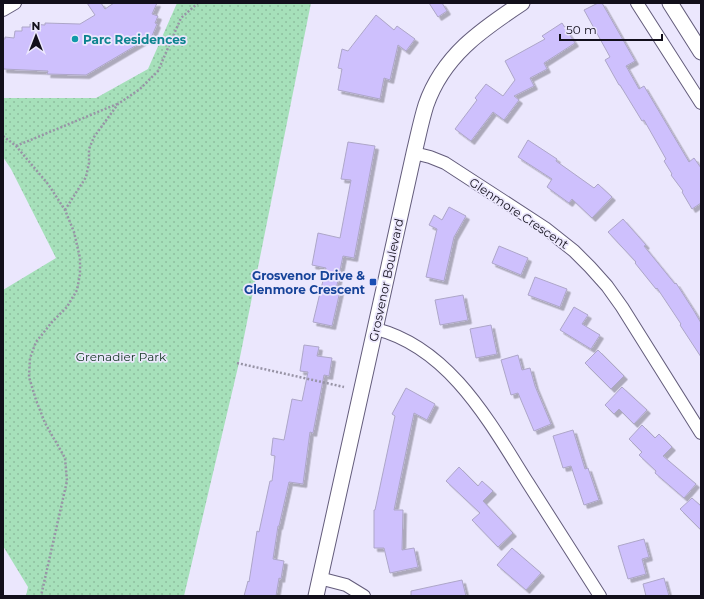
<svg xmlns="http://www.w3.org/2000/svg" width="704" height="599" font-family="Montserrat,sans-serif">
	<defs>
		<pattern id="park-dots" width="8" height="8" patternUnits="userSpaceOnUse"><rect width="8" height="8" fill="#a6e0ba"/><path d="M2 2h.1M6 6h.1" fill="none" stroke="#8ebf9f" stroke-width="1.8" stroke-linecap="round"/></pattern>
		<filter id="shadow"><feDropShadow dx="3.5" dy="3.5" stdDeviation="0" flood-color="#0004"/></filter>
	</defs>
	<rect width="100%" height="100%" fill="#ebe7fd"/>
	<path fill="url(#park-dots)" d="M 177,3 L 311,3 L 238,367 L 184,596 L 26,596 L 28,587 L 3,546 L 3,290 L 56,258 L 11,169 L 3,157 L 3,98 L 96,98 L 148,69 Z"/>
	<g fill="#cec0fd" stroke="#ada6c8" filter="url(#shadow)">
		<path d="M 87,3 L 101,3 L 105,9 L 114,3 L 157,3 L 152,14 L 158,16 L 155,23 L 157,24 L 152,36 L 86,75 L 47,74 L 48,71 L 3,69 L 3,39 L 5,39 L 5,37 L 14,38 L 15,31 L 22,31 L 22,27 L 30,27 L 30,24 L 45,25 L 45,23 L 80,24 L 95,15 Z"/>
		<path d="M 429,3 L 442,3 L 447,11 L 438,17 Z"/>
		<path d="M 598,3 L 602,3 L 635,61 L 626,66 L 639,89 L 644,86 L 689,162 L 694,158 L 701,168 L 701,203 L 692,209 L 682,192 L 683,191 L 671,175 L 672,174 L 664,161 L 666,159 L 644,120 L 642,121 L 620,85 L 619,85 L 605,60 L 610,57 L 584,10 Z"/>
		<path d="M 376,15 L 394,30 L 397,26 L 415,39 L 406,51 L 398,45 L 390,80 L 384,78 L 380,99 L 338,90 L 342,69 L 338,68 L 342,49 L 348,51 Z"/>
		<path d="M 562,23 L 575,43 L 544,63 L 547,69 L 530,78 L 534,86 L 514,96 L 519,100 L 504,120 L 493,112 L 471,141 L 455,129 L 477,100 L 475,98 L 486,84 L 503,96 L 515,80 L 505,61 L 545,39 L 542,36 Z"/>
		<path d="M 528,140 L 557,159 L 556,161 L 594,188 L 598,184 L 612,197 L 592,218 L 572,199 L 569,203 L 547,187 L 552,179 L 518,157 Z"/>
		<path d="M 348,142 L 375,146 L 354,258 L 343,256 L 336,290 L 340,291 L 332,326 L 313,322 L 326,268 L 312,265 L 318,233 L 340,238 L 351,180 L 341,179 Z"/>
		<path d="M 449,207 L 466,216 L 454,237 L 444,281 L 426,277 L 437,229 L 429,225 L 434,215 L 442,220 Z"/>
		<path d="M 623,219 L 646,245 L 644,246 L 675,284 L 676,283 L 694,311 L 701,323 L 701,357 L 680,325 L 681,324 L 657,288 L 656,289 L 635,263 L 636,262 L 608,232 Z"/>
		<path d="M 499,246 L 528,258 L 521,275 L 492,263 Z"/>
		<path d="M 535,277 L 567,289 L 560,307 L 528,295 Z"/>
		<path d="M 463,295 L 468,320 L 440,325 L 435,300 Z"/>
		<path d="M 574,307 L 588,315 L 582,324 L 600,335 L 591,349 L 560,330 Z"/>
		<path d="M 491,325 L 497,354 L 476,358 L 470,329 Z"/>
		<path d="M 304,345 L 319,347 L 317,356 L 332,358 L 329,376 L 324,375 L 313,433 L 310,432 L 303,484 L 289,482 L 279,526 L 278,526 L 273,559 L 284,561 L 281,579 L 279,578 L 276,596 L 244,596 L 248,581 L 249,582 L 257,531 L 259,532 L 270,481 L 272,481 L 275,456 L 271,455 L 273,438 L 284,440 L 292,399 L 302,401 L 308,372 L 300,371 Z"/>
		<path d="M 598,350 L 624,376 L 611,389 L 585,363 Z"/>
		<path d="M 518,355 L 522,370 L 530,368 L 535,386 L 551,424 L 534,431 L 518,393 L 511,395 L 501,360 Z"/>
		<path d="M 622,387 L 647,410 L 634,424 L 619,409 L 614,414 L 605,405 Z"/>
		<path d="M 406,388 L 435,404 L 427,420 L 414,413 L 394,510 L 403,510 L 402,550 L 414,548 L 418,567 L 390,573 L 384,548 L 374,548 L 374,510 L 375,510 L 395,416 L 392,414 Z"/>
		<path d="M 642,425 L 655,438 L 659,434 L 672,447 L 663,456 L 696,484 L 684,498 L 655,473 L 656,471 L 639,455 L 642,452 L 629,439 Z"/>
		<path d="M 573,430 L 585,469 L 588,468 L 599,500 L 584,505 L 571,466 L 563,468 L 553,436 Z"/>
		<path d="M 459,467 L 478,486 L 482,481 L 493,491 L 483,501 L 513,533 L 498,547 L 472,520 L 480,513 L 446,481 Z"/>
		<path d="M 692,498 L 701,506 L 701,530 L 680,509 Z"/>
		<path d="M 644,539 L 649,557 L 642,559 L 646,574 L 628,579 L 618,546 Z"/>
		<path d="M 512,548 L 541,573 L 526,590 L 497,565 Z"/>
		<path d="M 664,578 L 669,596 L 646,596 L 643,584 Z"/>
		<path d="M 462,580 L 466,596 L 411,596 L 411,591 Z"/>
	</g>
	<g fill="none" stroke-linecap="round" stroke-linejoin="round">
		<g stroke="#635c7b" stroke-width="14">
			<g id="minor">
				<path d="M 637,3 L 701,103"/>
				<path d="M 3,10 L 15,3"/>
				<path d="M 414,153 L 430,157 L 445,163 L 545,228 L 574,251 L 590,267 L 607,286 L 622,307 L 701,433"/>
				<path d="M 376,329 C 450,348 490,423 528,483 C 552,521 576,558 600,596"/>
				<path d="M 319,578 L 346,585 L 364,596"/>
			</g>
		</g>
		<g stroke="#635c7b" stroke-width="17">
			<g id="tertiary">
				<path d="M 670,3 L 701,52"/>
				<path d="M 316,596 L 414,153 C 418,137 421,121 426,105 C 443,56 481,30 522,3"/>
			</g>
		</g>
		<g stroke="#9894a6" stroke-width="2.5" stroke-dasharray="2 2" stroke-linecap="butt">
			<path d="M 3,136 L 16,146 L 48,184 L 65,210 L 74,232 L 80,258 L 80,274 L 77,290 L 67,307 L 52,322 L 36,342 L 30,358 L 29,377 L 36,400 L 45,423 L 65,458 L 67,481 L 41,596"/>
			<path d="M 16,146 L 117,104"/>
			<path d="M 65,210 L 86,177 L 89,163 L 89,149 L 94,137 L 118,104 L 140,89 L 158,71 L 181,18 L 198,3"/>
			<path d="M 237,363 L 344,387"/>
		</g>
		<use href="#minor" stroke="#fff" stroke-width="12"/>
		<use href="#tertiary" stroke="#fff" stroke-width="15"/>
	</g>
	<circle fill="#0f9aa8" stroke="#ebe7fd" stroke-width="1.5" cx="75" cy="39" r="4"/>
	<rect fill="#1a4fb4" stroke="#ebe7fd" stroke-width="1.5" x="369" y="278" width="8" height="8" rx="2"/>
	<g text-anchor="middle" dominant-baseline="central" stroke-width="3.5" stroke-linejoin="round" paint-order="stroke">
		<g font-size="12" font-weight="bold" fill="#0d838f" stroke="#ebe7fd" text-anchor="start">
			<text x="83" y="39">Parc Residences</text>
		</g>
		<g font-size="12" fill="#120f1b" stroke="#ebe7fd">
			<text transform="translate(519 213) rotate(34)">Glenmore Crescent</text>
			<text transform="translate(386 280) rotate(-78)">Grosvenor Boulevard</text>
		</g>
		<g font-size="12" font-weight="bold" fill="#164399" stroke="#ebe7fd" text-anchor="end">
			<text x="365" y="275">Grosvenor Drive &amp;<tspan x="365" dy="14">Glenmore Crescent</tspan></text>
		</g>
		<g font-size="12" fill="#113420" stroke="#ebe7fd">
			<text x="121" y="356">Grenadier Park</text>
		</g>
	</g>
	<rect width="704" height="599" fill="none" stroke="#120f1b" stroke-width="8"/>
	<g transform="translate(36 36)" stroke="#ebe7fd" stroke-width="3" paint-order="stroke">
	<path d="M0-3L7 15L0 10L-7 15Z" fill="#120f1b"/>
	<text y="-6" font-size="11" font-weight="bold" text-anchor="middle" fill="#120f1b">N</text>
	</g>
	<path d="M560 34v6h102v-6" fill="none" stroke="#120f1b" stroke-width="2"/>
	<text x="566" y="34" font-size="12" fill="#120f1b" stroke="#ebe7fd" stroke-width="3" paint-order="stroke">50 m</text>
</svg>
